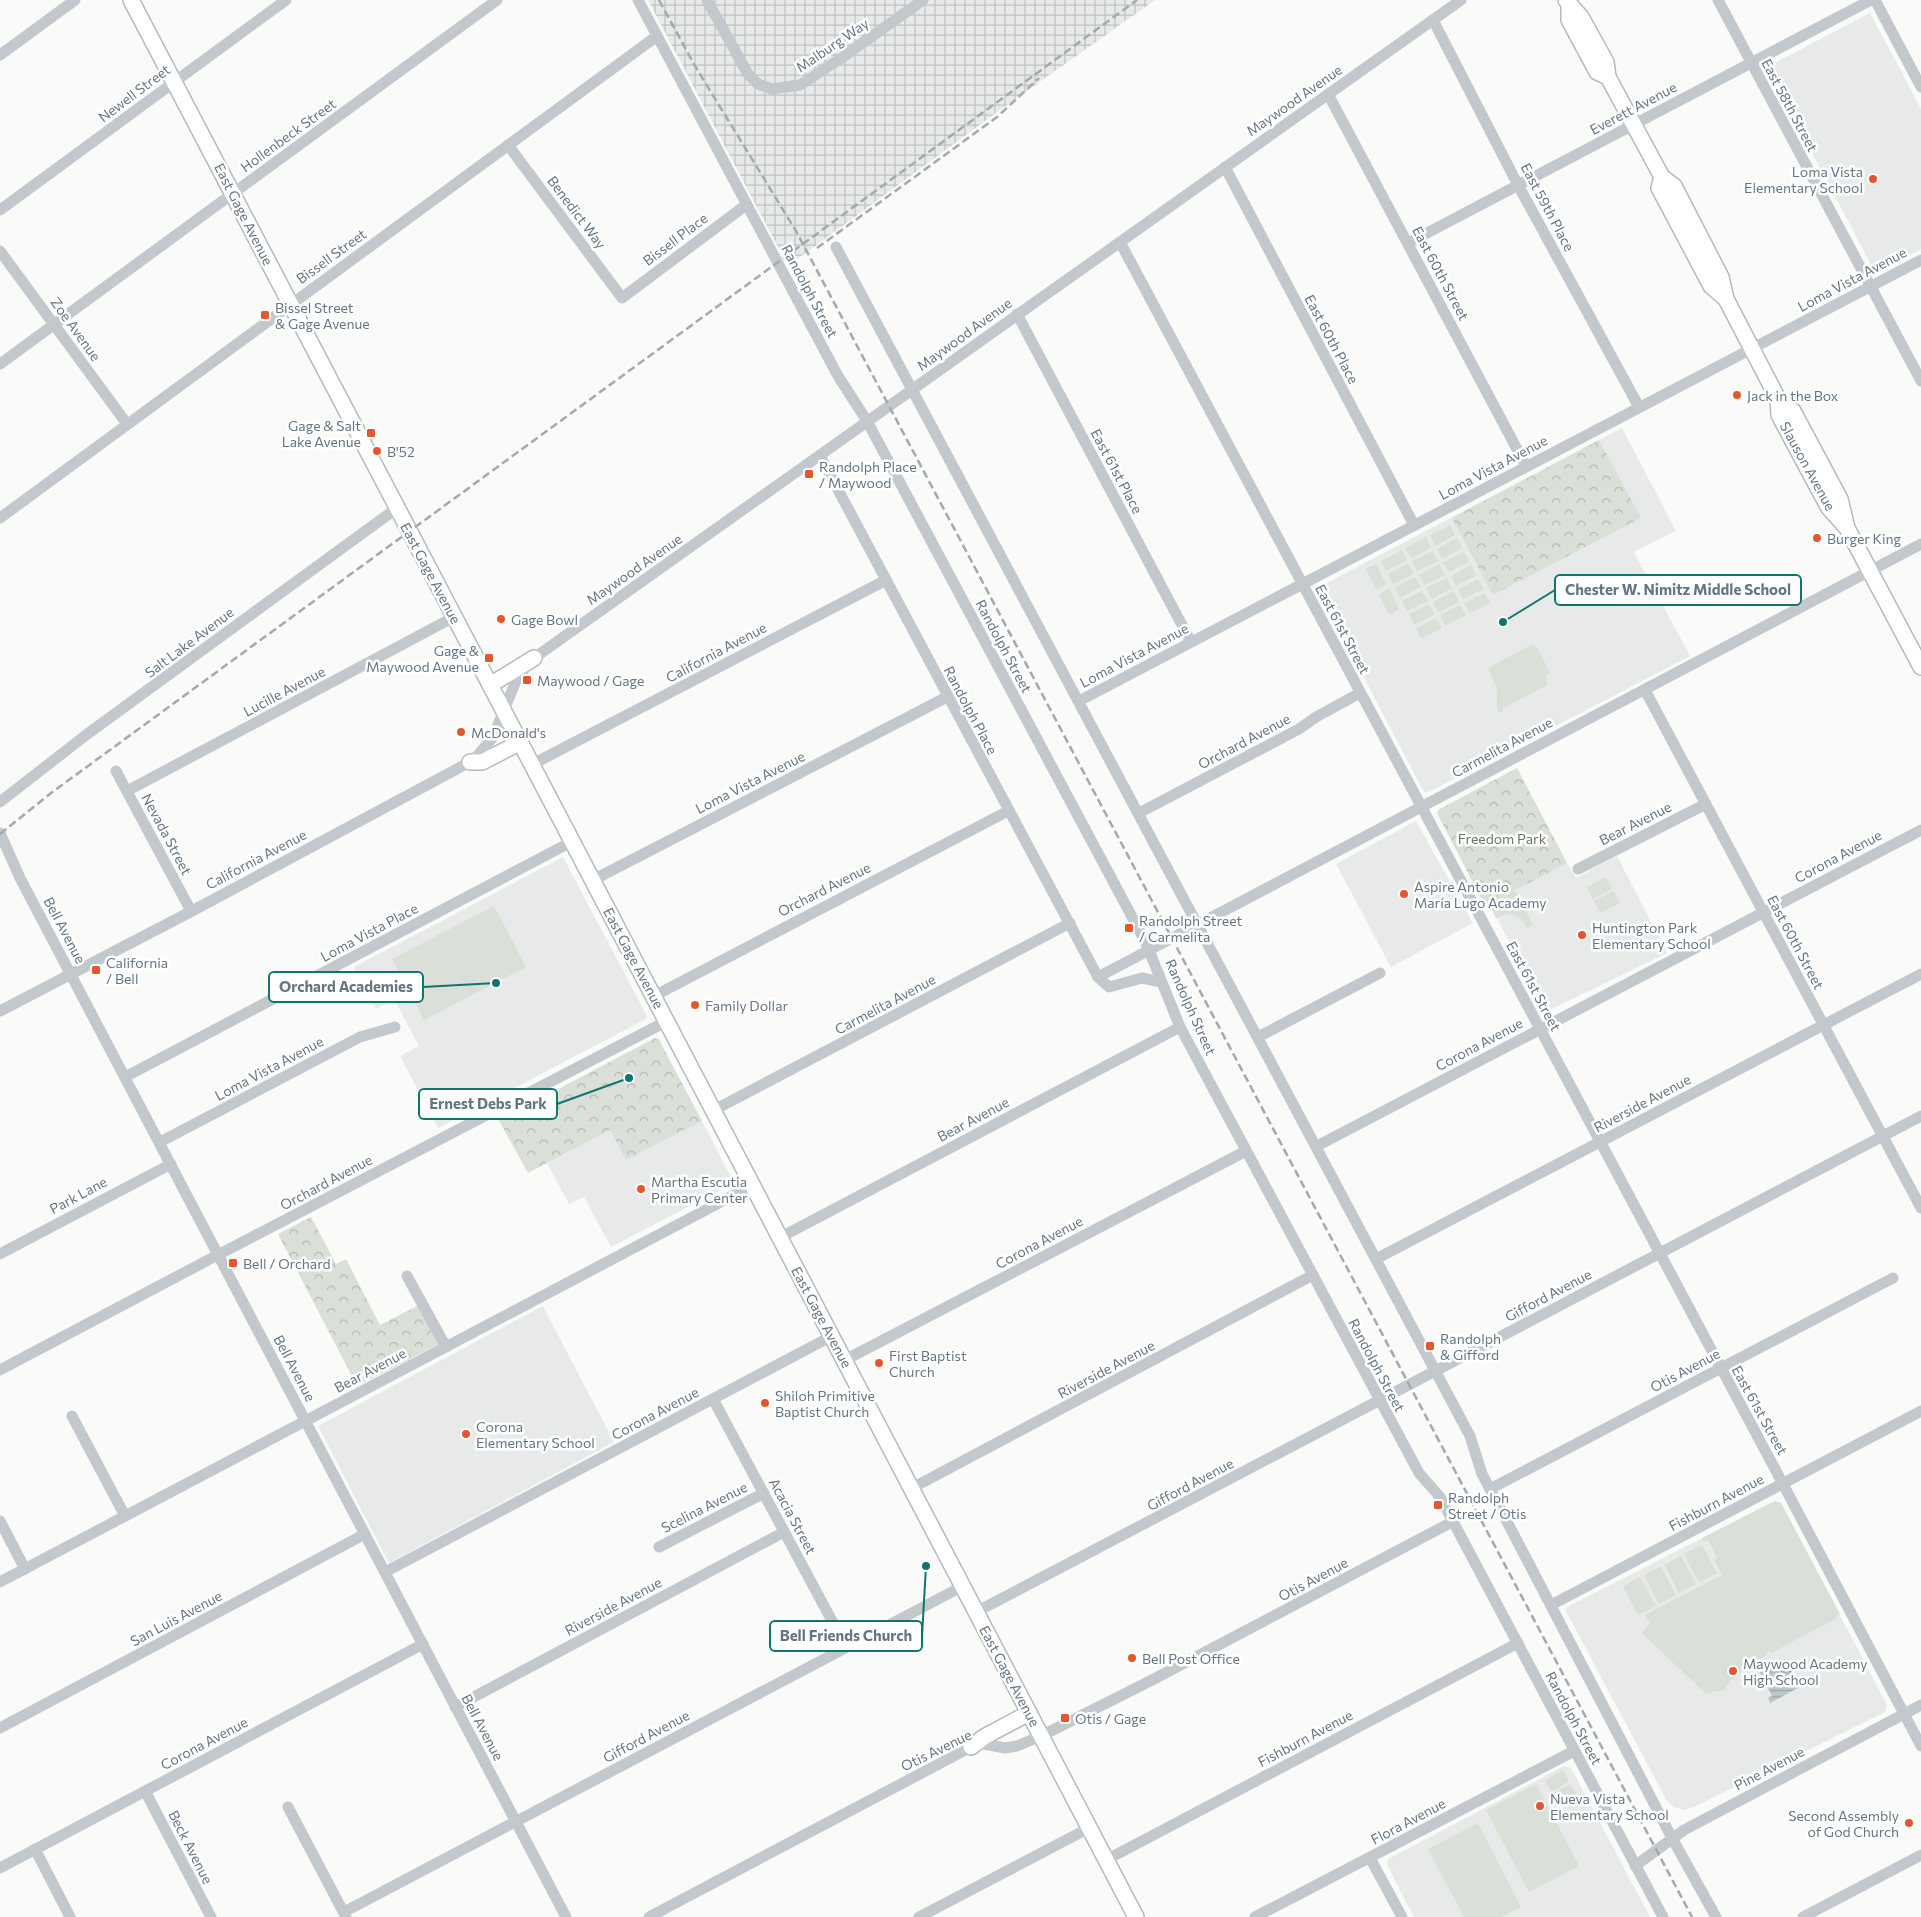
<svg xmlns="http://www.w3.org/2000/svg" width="1921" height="1917" font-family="Commissioner,sans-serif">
	<defs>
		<pattern id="industrial-grid" width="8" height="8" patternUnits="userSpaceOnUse" patternTransform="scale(1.25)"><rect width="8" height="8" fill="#e8e9e9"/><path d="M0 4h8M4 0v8" fill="none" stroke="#c0c1c2"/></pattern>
		<pattern id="park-crowns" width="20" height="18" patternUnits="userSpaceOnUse" patternTransform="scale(1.25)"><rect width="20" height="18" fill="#dadfd7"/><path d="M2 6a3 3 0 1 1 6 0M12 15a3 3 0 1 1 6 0" fill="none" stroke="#b4b9b4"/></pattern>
		<pattern id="water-rules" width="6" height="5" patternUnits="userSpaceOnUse" patternTransform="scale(1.25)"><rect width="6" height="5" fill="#bbc7cb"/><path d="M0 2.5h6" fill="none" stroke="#9ca6aa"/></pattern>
	</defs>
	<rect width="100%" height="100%" fill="#fafaf8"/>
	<g fill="#e8e9e9">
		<path d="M 1870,13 L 1921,109 L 1921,249 L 1879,272 L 1874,270 L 1768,70 L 1769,66 Z"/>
		<path d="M 1622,428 L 1676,531 L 1634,552 L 1690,656 L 1427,793 L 1424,792 L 1317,588 Z"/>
		<path d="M 1416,821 L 1473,923 L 1391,967 L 1336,864 Z"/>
		<path d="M 1617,856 L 1667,953 L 1550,1010 L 1546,1010 L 1489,904 L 1567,863 L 1576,878 Z"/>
		<path d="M 563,857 L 647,1016 L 646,1019 L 438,1128 L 400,1056 L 419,1046 L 394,999 L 376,1009 L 354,967 Z"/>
		<path d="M 702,1121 L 734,1183 L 611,1247 L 584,1197 L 569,1204 L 547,1163 L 610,1130 L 626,1160 Z"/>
		<path d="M 543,1306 L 614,1442 L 389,1563 L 318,1426 Z"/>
		<path d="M 1775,1501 L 1781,1503 L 1887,1705 L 1885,1712 L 1694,1807 L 1684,1810 L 1674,1807 L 1667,1801 L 1566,1611 L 1567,1607 Z"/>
		<path d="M 1564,1766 L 1571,1768 L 1650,1917 L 1414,1917 L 1387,1865 L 1388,1859 Z"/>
	</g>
	<path fill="url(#industrial-grid)" d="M 648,0 L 1155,0 L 1000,110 L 788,266 Z"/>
	<g fill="#dadfd7">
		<path d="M 1450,525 L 1455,535 L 1435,546 L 1430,535 Z"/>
		<path d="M 1426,537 L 1431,548 L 1411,558 L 1405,548 Z"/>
		<path d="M 1457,538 L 1462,548 L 1442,559 L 1437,549 Z"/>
		<path d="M 1402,550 L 1407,560 L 1386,571 L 1381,561 Z"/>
		<path d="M 1433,551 L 1438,561 L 1417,571 L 1412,561 Z"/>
		<path d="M 1464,552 L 1469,562 L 1449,572 L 1443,562 Z"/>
		<path d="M 1408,563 L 1414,574 L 1393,584 L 1388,574 Z"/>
		<path d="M 1376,564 L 1386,584 L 1376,590 L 1366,569 Z"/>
		<path d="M 1439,564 L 1445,575 L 1424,585 L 1419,575 Z"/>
		<path d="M 1471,565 L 1476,576 L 1456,586 L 1451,576 Z"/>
		<path d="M 1415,577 L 1421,587 L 1400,598 L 1395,588 Z"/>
		<path d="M 1447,578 L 1452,588 L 1432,599 L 1426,588 Z"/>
		<path d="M 1478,579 L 1483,589 L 1463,599 L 1458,589 Z"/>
		<path d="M 1389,589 L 1399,609 L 1389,615 L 1379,594 Z"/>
		<path d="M 1422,591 L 1428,601 L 1407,611 L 1402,601 Z"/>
		<path d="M 1454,591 L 1459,602 L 1438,612 L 1433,602 Z"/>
		<path d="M 1485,593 L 1490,603 L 1470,613 L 1464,603 Z"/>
		<path d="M 1429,604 L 1435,614 L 1414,625 L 1409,614 Z"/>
		<path d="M 1460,605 L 1466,615 L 1445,626 L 1440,615 Z"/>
		<path d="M 1436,618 L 1442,628 L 1421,639 L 1416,628 Z"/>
		<path d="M 1531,645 L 1537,647 L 1550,673 L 1546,675 L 1547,685 L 1503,708 L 1503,711 L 1499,713 L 1497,709 L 1497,689 L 1488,668 Z"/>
		<path d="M 1606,877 L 1612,889 L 1593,899 L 1587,887 Z"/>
		<path d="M 1515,891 L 1533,925 L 1527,928 C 1520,914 1510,911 1496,918 L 1489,904 Z"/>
		<path d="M 1613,891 L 1620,903 L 1601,913 L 1594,901 Z"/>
		<path d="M 494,906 L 526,967 L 424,1020 L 392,959 Z"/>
		<path d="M 1775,1501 L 1781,1503 L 1840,1614 L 1836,1616 L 1837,1618 L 1771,1653 L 1769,1651 L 1766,1652 L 1767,1655 C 1749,1665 1735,1674 1723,1691 L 1715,1691 L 1706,1694 L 1642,1633 L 1650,1622 L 1645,1615 L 1722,1575 L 1714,1560 L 1717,1558 L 1708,1540 L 1704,1542 L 1702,1538 Z"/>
		<path d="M 1702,1545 L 1717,1573 L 1699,1582 L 1684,1554 Z"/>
		<path d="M 1681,1556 L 1696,1584 L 1679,1593 L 1664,1565 Z"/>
		<path d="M 1661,1566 L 1676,1595 L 1659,1604 L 1644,1575 Z"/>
		<path d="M 1640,1577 L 1656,1606 L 1638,1615 L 1623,1586 Z"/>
		<path d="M 1563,1770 L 1569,1782 L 1551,1792 L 1545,1780 Z"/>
		<path d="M 1536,1784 L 1579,1866 L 1529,1892 L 1486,1810 Z"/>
		<path d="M 1570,1784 L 1577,1795 L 1558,1806 L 1552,1794 Z"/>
		<path d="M 1478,1823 L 1521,1907 L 1501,1917 L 1464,1917 L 1428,1849 Z"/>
	</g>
	<g fill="url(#park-crowns)">
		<path d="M 1599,440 L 1641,518 L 1493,595 L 1452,518 Z"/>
		<path d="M 1517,768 L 1567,863 L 1489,904 L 1483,902 L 1437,813 L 1438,810 Z"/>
		<path d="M 655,1038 L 659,1040 L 702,1121 L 626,1160 L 610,1130 L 528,1173 L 497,1117 L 505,1117 Z"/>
		<path d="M 311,1217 L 336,1264 L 346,1259 L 380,1325 L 421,1304 L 441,1343 L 357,1386 L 278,1234 Z"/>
	</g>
	<path fill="url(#water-rules)" d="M 1785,1659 L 1800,1687 L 1770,1703 L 1768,1698 L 1772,1696 L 1760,1672 Z"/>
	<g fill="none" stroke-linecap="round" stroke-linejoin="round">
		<g stroke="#b5babe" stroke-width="18">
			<g id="major">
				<path d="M 131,0 L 1136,1917"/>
				<path d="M 1566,0 L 1581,17 L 1606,62 L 1608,77 L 1662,177 L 1674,186 L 1721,277 L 1726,299 L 1778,399 L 1793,411 L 1840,499 L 1847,528 L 1921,667"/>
				<path d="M 1569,5 L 1569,20 L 1597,72 L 1608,77"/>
				<path d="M 1662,177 L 1659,188 L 1711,286 L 1726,299"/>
				<path d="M 1778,399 L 1779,415 L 1818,488 L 1829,508 L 1846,527"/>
				<path d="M 490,685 L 534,658"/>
				<path d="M 470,762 L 482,762 L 521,742"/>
				<path d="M 971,1747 L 984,1737 L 1029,1713"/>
			</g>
		</g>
		<g stroke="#c3c8cc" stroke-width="11">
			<path d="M 638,0 L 838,376 L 867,421 L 1146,943 L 1180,1027 L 1419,1473 L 1440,1497 L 1663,1917"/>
			<path d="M 707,0 L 748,74 L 758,84 L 772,89 L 800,85 L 843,57 L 923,0"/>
			<path d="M 1718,0 L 1921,381"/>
			<path d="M 1875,0 L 1921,87"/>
			<path d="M 1433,20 L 1518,185 L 1639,407"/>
			<path d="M 0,55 L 75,0"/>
			<path d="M 1328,94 L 1526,466"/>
			<path d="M 508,145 L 622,298 L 746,205"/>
			<path d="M 1225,167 L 1414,525"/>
			<path d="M 0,210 L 286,0"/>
			<path d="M 1120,242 L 1783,1484 L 1921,1746"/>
			<path d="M 1408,243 L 1871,0"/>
			<path d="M 836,247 L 1470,1436 L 1482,1474 L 1490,1489 L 1672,1838 L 1716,1917"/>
			<path d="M 0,251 L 127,424"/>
			<path d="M 1017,314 L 1191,642"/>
			<path d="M 0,364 L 497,0"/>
			<path d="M 820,456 L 1098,977 L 1109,987 L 1142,978 L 1161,982"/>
			<path d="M 0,518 L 657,36"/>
			<path d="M 1645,690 L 1921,1208"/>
			<path d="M 1079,701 L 1921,260"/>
			<path d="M 533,764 L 886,580"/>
			<path d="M 116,771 L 191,911"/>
			<path d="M 127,791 L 454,617"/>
			<path d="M 0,802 L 86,735 L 397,508"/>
			<path d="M 1139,813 L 1299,729 L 1316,717 L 1360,693"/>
			<path d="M 0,833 L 20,878 L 566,1917"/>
			<path d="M 1578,869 L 1706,804"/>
			<path d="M 593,880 L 947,697"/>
			<path d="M 1098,977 L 1921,544"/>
			<path d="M 654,996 L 1008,811"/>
			<path d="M 0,1011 L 192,911 L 470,762 L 479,754 L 493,737 L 518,676 L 534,658 L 1461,0"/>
			<path d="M 1258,1037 L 1380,973"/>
			<path d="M 125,1077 L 573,841"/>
			<path d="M 714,1110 L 1070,923"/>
			<path d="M 160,1142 L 360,1037 L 395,1027"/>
			<path d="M 1317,1146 L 1921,830"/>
			<path d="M 781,1237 L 1180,1027"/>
			<path d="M 0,1254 L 171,1164"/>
			<path d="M 1376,1259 L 1921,974"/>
			<path d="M 407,1276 L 446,1347"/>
			<path d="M 845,1360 L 1246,1151"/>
			<path d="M 0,1370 L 210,1259 L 667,1021"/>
			<path d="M 713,1399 L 846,1647"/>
			<path d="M 72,1416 L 125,1516"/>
			<path d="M 912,1488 L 1313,1275"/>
			<path d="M 1490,1489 L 1893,1278"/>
			<path d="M 0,1521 L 25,1569"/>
			<path d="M 659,1547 L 764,1493"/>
			<path d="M 385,1572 L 832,1336"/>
			<path d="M 0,1582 L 753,1185"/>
			<path d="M 1551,1605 L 1921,1411"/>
			<path d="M 976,1612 L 1921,1116"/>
			<path d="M 455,1707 L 784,1532"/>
			<path d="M 0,1728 L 365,1534"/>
			<path d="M 145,1791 L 211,1917"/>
			<path d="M 288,1807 L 346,1917"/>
			<path d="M 35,1849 L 70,1917"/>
			<path d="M 1370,1858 L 1402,1917"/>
			<path d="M 1106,1860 L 1518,1643"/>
			<path d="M 1635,1866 L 1684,1830 L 1921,1705"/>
			<path d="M 0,1868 L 423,1644"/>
			<path d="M 344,1912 L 963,1586"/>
			<path d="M 649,1917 L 971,1747 L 984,1744 L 1005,1748 L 1017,1746 L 1041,1736 L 1154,1679 L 1454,1521"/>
			<path d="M 919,1917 L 1089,1828"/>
			<path d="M 1255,1917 L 1574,1751"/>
			<path d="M 1803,1917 L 1921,1855"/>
		</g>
		<use href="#major" stroke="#fff" stroke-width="15"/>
		<g stroke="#a2aab0" stroke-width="2.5" stroke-dasharray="8 4" stroke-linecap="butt">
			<path d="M 659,0 L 695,66 L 796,231 L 1692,1917"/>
			<path d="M 817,248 L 997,117 L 1039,78"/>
			<path d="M 0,834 L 51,793 L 1137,0"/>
		</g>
	</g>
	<g fill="#e4572e" stroke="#fff" stroke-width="2">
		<circle cx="1873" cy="179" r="5"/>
		<rect x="260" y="310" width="10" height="10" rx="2.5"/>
		<circle cx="1737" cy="395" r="5"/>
		<rect x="366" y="428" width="10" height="10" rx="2.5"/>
		<circle cx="377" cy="451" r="5"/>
		<rect x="804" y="469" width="10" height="10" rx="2.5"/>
		<circle cx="1817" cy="538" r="5"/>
		<circle cx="501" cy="619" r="5"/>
		<rect x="484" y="653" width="10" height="10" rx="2.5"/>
		<rect x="522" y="675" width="10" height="10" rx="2.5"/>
		<circle cx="461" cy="732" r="5"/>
		<circle cx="1404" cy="894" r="5"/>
		<rect x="1124" y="923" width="10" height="10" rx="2.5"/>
		<circle cx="1582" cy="935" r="5"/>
		<rect x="91" y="965" width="10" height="10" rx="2.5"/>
		<circle cx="695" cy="1005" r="5"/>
		<circle cx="641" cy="1189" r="5"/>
		<rect x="228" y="1258" width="10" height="10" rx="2.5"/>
		<rect x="1425" y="1341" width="10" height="10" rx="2.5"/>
		<circle cx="879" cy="1363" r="5"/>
		<circle cx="765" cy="1403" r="5"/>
		<circle cx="466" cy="1434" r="5"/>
		<rect x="1433" y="1500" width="10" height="10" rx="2.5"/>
		<circle cx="1132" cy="1658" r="5"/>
		<circle cx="1733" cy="1671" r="5"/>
		<rect x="1060" y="1713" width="10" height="10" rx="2.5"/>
		<circle cx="1540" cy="1806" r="5"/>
		<circle cx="1909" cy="1823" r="5"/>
	</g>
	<g text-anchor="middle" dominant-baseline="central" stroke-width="5" stroke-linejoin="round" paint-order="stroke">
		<g font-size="14" fill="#657683" stroke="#fff">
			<text transform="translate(832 45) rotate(-34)">Malburg Way</text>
			<text transform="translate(134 93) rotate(-37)">Newell Street</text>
			<text transform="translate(1294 100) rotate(-35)">Maywood Avenue</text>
			<text transform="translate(1790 105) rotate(62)">East 58th Street</text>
			<text transform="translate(1633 108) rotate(-28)">Everett Avenue</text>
			<text transform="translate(288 135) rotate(-36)">Hollenbeck Street</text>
			<text transform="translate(1548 207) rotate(62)">East 59th Place</text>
			<text transform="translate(577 212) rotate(53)">Benedict Way</text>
			<text transform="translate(244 214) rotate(63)">East Gage Avenue</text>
			<text transform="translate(675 239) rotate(-37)">Bissell Place</text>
			<text transform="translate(331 256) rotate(-36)">Bissell Street</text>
			<text transform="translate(1441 273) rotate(62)">East 60th Street</text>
			<text transform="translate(1852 279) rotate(-28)">Loma Vista Avenue</text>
			<text transform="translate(810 291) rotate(62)">Randolph Street</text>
			<text transform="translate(76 329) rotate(54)">Zoe Avenue</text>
			<text transform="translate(964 334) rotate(-36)">Maywood Avenue</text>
			<text transform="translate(1332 339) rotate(62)">East 60th Place</text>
			<text transform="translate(1808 466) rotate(61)">Slauson Avenue</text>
			<text transform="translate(1493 467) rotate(-28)">Loma Vista Avenue</text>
			<text transform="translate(1117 471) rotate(62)">East 61st Place</text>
			<text transform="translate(634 569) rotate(-35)">Maywood Avenue</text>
			<text transform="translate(431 573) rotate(62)">East Gage Avenue</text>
			<text transform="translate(1343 629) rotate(62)">East 61st Street</text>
			<text transform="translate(189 642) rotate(-37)">Salt Lake Avenue</text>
			<text transform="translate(1004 646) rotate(62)">Randolph Street</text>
			<text transform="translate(716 652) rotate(-28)">California Avenue</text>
			<text transform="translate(1134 655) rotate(-28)">Loma Vista Avenue</text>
			<text transform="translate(284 691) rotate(-28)">Lucille Avenue</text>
			<text transform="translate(971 710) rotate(62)">Randolph Place</text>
			<text transform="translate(1244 741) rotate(-28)">Orchard Avenue</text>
			<text transform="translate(1502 747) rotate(-28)">Carmelita Avenue</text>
			<text transform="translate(750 782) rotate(-27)">Loma Vista Avenue</text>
			<text transform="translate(1635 823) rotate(-27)">Bear Avenue</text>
			<text transform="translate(167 834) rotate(62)">Nevada Street</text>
			<text transform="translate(1838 856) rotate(-28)">Corona Avenue</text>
			<text transform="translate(256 859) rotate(-28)">California Avenue</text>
			<text transform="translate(824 889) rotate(-27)">Orchard Avenue</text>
			<text transform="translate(65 930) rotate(62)">Bell Avenue</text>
			<text transform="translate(369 932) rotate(-28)">Loma Vista Place</text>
			<text transform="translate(1796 942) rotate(62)">East 60th Street</text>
			<text transform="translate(634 958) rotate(62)">East Gage Avenue</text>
			<text transform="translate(1534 986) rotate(62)">East 61st Street</text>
			<text transform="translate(885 1004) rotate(-28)">Carmelita Avenue</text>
			<text transform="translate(1191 1007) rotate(66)">Randolph Street</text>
			<text transform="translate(1479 1044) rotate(-28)">Corona Avenue</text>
			<text transform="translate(269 1068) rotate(-28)">Loma Vista Avenue</text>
			<text transform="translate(1642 1103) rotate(-28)">Riverside Avenue</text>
			<text transform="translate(973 1119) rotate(-28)">Bear Avenue</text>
			<text transform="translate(326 1182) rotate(-28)">Orchard Avenue</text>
			<text transform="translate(78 1195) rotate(-28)">Park Lane</text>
			<text transform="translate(1039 1242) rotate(-28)">Corona Avenue</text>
			<text transform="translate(1548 1295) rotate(-28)">Gifford Avenue</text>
			<text transform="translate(822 1317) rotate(62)">East Gage Avenue</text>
			<text transform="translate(1377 1365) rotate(62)">Randolph Street</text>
			<text transform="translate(295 1368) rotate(62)">Bell Avenue</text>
			<text transform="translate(1106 1369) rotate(-28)">Riverside Avenue</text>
			<text transform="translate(370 1370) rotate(-28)">Bear Avenue</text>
			<text transform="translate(1685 1370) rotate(-28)">Otis Avenue</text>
			<text transform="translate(1760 1410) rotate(61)">East 61st Street</text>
			<text transform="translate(655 1413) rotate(-28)">Corona Avenue</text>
			<text transform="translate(1190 1484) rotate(-28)">Gifford Avenue</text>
			<text transform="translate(1716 1502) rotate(-28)">Fishburn Avenue</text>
			<text transform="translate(704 1507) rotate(-27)">Scelina Avenue</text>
			<text transform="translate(793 1516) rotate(62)">Acacia Street</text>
			<text transform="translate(1313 1579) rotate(-28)">Otis Avenue</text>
			<text transform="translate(613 1606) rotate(-28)">Riverside Avenue</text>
			<text transform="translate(176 1618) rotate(-28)">San Luis Avenue</text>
			<text transform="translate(1010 1676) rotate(62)">East Gage Avenue</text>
			<text transform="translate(1574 1718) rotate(62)">Randolph Street</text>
			<text transform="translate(483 1727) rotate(62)">Bell Avenue</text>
			<text transform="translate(646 1736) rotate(-28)">Gifford Avenue</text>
			<text transform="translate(1305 1738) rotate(-28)">Fishburn Avenue</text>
			<text transform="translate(204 1743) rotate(-28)">Corona Avenue</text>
			<text transform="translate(936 1750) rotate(-26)">Otis Avenue</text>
			<text transform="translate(1769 1768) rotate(-28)">Pine Avenue</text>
			<text transform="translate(1408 1821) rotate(-28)">Flora Avenue</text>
			<text transform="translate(191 1847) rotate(63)">Beck Avenue</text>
		</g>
		<g font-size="14" fill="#657683" stroke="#fff" text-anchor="start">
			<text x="1863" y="171" text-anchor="end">Loma Vista<tspan x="1863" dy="16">Elementary School</tspan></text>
			<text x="275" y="307">Bissel Street<tspan x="275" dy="16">&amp; Gage Avenue</tspan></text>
			<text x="1747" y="395">Jack in the Box</text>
			<text x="361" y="425" text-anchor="end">Gage &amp; Salt<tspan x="361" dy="16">Lake Avenue</tspan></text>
			<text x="387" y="451">B'52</text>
			<text x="819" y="466">Randolph Place<tspan x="819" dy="16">/ Maywood</tspan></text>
			<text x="1827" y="538">Burger King</text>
			<text x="511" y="619">Gage Bowl</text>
			<text x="479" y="650" text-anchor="end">Gage &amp;<tspan x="479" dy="16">Maywood Avenue</tspan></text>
			<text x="537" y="680">Maywood / Gage</text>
			<text x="471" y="732">McDonald's</text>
			<text x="1414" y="886">Aspire Antonio<tspan x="1414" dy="16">María Lugo Academy</tspan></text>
			<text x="1139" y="920">Randolph Street<tspan x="1139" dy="16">/ Carmelita</tspan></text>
			<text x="1592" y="927">Huntington Park<tspan x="1592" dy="16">Elementary School</tspan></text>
			<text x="106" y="962">California<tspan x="106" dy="16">/ Bell</tspan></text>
			<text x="705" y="1005">Family Dollar</text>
			<text x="651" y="1181">Martha Escutia<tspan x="651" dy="16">Primary Center</tspan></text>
			<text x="243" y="1263">Bell / Orchard</text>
			<text x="1440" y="1338">Randolph<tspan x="1440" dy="16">&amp; Gifford</tspan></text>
			<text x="889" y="1355">First Baptist<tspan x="889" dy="16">Church</tspan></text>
			<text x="775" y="1395">Shiloh Primitive<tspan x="775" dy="16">Baptist Church</tspan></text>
			<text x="476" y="1426">Corona<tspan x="476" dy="16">Elementary School</tspan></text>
			<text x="1448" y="1497">Randolph<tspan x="1448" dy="16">Street / Otis</tspan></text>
			<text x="1142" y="1658">Bell Post Office</text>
			<text x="1743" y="1663">Maywood Academy<tspan x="1743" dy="16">High School</tspan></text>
			<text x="1075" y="1718">Otis / Gage</text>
			<text x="1550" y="1798">Nueva Vista<tspan x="1550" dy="16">Elementary School</tspan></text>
			<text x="1899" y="1815" text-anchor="end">Second Assembly<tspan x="1899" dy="16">of God Church</tspan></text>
		</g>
		<g font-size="14" fill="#687a64" stroke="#fff">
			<text x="1502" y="838">Freedom Park</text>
		</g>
	</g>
	<path fill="none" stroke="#0f766e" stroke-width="2" d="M1503 622L1555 590M496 983L423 987M629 1078L557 1104M926 1566L922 1636"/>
	<g fill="#0f766e" stroke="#fff" stroke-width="2">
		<circle cx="1503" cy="622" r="5"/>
		<circle cx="496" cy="983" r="5"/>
		<circle cx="629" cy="1078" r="5"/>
		<circle cx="926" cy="1566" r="5"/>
	</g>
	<g fill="#fff" stroke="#0f766e" stroke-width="2">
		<rect x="1555" y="575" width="246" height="30" rx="5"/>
		<rect x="269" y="972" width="154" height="30" rx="5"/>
		<rect x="419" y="1089" width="138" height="30" rx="5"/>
		<rect x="770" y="1621" width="152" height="30" rx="5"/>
	</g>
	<g font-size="15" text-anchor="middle" font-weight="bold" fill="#657683">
		<text x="1678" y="595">Chester W. Nimitz Middle School</text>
		<text x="346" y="992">Orchard Academies</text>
		<text x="488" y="1109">Ernest Debs Park</text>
		<text x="846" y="1641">Bell Friends Church</text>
	</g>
</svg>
